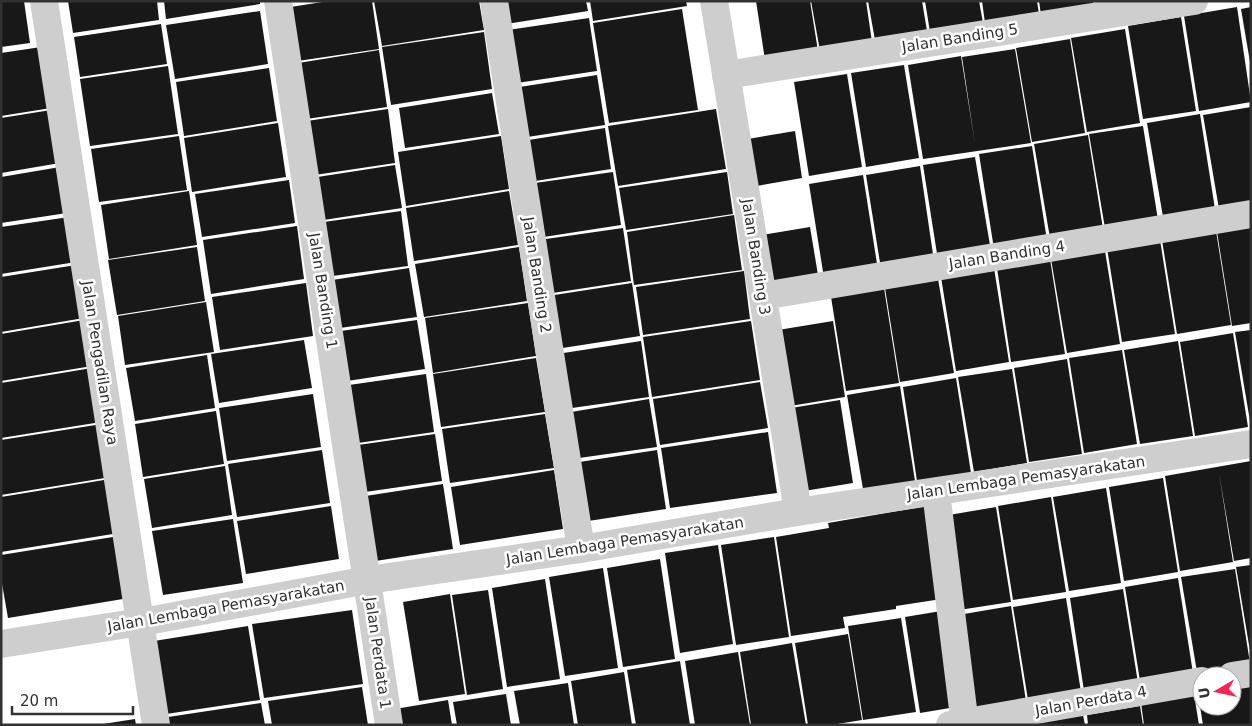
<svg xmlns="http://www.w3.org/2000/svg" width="1252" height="726" font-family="'DejaVu Sans',sans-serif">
	<rect width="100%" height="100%" fill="#fff"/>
	<g fill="#181818">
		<path d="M 1,1 L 24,1 L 30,43 L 1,47 Z"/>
		<path d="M 68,1 L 157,1 L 159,20 L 73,33 Z"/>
		<path d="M 164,1 L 260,1 L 260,4 L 166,19 Z"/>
		<path d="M 329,1 L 372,1 L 379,49 L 291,62 L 284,8 Z"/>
		<path d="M 374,1 L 479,1 L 484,30 L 382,46 Z"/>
		<path d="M 503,1 L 586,1 L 588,11 L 506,24 Z"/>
		<path d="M 590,1 L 686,1 L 687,6 L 593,21 Z"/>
		<path d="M 756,1 L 810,1 L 818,51 L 765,60 Z"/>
		<path d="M 811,1 L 866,1 L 872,42 L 820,51 Z"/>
		<path d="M 868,1 L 922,1 L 927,31 L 875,40 Z"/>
		<path d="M 925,1 L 979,1 L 983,23 L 930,32 Z"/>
		<path d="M 982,1 L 1037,1 L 1039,14 L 985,23 Z"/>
		<path d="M 1039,1 L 1093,1 L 1094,6 L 1041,15 Z"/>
		<path d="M 1237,7 L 1251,102 L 1199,111 L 1184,16 Z"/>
		<path d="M 1251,7 L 1251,62 L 1250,62 L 1241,9 Z"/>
		<path d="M 682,9 L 698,110 L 609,123 L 593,23 Z"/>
		<path d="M 260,11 L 268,64 L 175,79 L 166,25 Z"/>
		<path d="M 1181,17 L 1196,111 L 1143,119 L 1128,26 Z"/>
		<path d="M 589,18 L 597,71 L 517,83 L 508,30 Z"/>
		<path d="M 161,24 L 167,64 L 80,77 L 74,37 Z"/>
		<path d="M 1125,29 L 1140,123 L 1087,132 L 1071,38 Z"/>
		<path d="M 484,32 L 492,89 L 391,105 L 382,47 Z"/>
		<path d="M 1070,39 L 1085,133 L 1032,142 L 1016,48 Z"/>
		<path d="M 41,47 L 51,108 L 1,116 L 1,53 Z"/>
		<path d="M 1015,49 L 1031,143 L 923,159 L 908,65 L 961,56 L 975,144 L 962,57 Z"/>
		<path d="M 379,50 L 387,107 L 300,120 L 292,64 Z"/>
		<path d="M 904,65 L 919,158 L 866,167 L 851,73 Z"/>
		<path d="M 168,66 L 178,134 L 90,146 L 80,79 Z"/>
		<path d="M 269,68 L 277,121 L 184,136 L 176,82 Z"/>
		<path d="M 847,74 L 862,167 L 809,176 L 794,82 Z"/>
		<path d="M 597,75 L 605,125 L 521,138 L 513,88 Z"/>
		<path d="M 492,93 L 499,134 L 405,148 L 399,108 Z"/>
		<path d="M 1251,107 L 1251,204 L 1219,209 L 1203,115 Z"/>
		<path d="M 388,109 L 395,163 L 308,176 L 300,122 Z"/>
		<path d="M 716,109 L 726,169 L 618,186 L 608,126 Z"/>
		<path d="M 51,110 L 60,163 L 1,173 L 1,118 Z"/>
		<path d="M 1200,114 L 1215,209 L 1163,217 L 1147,123 Z"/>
		<path d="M 278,123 L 286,177 L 192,192 L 184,138 Z"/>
		<path d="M 1143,126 L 1158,220 L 1105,228 L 1089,134 Z"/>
		<path d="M 605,128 L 611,169 L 529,182 L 522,141 Z"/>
		<path d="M 795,131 L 802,178 L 751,187 L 742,140 Z"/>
		<path d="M 1088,135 L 1103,229 L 1050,238 L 1034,144 Z"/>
		<path d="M 179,136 L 187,190 L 99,202 L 91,149 Z"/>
		<path d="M 501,136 L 509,189 L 406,206 L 398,152 Z"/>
		<path d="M 1032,146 L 1047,240 L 994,249 L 979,154 Z"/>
		<path d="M 975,157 L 991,251 L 938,260 L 923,165 Z"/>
		<path d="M 395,165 L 402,208 L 317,221 L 311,178 Z"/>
		<path d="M 920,166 L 934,261 L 881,269 L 866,175 Z"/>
		<path d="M 60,167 L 67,213 L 1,223 L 1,177 Z"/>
		<path d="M 613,172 L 621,225 L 537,238 L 528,184 Z"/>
		<path d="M 727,172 L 733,214 L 626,230 L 619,188 Z"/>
		<path d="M 863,175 L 878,270 L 824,278 L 809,184 Z"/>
		<path d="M 289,180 L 295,223 L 202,237 L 195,194 Z"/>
		<path d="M 189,191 L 197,245 L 109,259 L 101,205 Z"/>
		<path d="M 509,191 L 518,245 L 414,261 L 406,208 Z"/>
		<path d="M 401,211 L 408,266 L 325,277 L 317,223 Z"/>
		<path d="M 734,215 L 742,270 L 634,285 L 627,232 Z"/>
		<path d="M 69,217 L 76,262 L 1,274 L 1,227 Z"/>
		<path d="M 297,226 L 304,279 L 211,294 L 203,240 Z"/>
		<path d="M 1251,226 L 1251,323 L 1232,326 L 1217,232 Z"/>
		<path d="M 810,227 L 818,275 L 765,284 L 756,236 Z"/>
		<path d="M 623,228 L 631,281 L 546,294 L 539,240 Z"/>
		<path d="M 1216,231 L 1231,325 L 1177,334 L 1162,240 Z"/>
		<path d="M 1160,240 L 1175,334 L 1122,342 L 1107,248 Z"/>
		<path d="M 197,247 L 205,301 L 117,315 L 108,260 Z"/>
		<path d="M 519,247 L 527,301 L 424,317 L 415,264 Z"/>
		<path d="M 1105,251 L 1120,344 L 1067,353 L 1051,259 Z"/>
		<path d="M 1050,259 L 1065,354 L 1011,362 L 997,268 Z"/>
		<path d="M 76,265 L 84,318 L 1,332 L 1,277 Z"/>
		<path d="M 409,268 L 417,317 L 333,329 L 326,281 Z"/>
		<path d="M 994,268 L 1009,362 L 956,371 L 941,277 Z"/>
		<path d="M 744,271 L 750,319 L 643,335 L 636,287 Z"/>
		<path d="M 938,279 L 954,373 L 900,382 L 885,288 Z"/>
		<path d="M 306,283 L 313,336 L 220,350 L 212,297 Z"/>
		<path d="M 632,283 L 640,336 L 556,349 L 548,296 Z"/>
		<path d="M 884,288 L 899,383 L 846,391 L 831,297 Z"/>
		<path d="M 206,302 L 214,352 L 125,365 L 118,316 Z"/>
		<path d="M 528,303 L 536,356 L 433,373 L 425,318 Z"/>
		<path d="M 84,320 L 92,366 L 1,381 L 1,334 Z"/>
		<path d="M 417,320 L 425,369 L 341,382 L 334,332 Z"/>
		<path d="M 751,321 L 760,380 L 652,397 L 643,337 Z"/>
		<path d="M 833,321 L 845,397 L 784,407 L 772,331 Z"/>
		<path d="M 1251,330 L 1251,421 L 1250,421 L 1235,332 Z"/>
		<path d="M 1233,333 L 1248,427 L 1195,436 L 1180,342 Z"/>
		<path d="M 304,340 L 312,388 L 219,403 L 211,354 Z"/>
		<path d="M 641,341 L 649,397 L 565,409 L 557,354 Z"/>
		<path d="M 1178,341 L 1193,436 L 1140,444 L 1124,350 Z"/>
		<path d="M 1122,350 L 1137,444 L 1084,453 L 1069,358 Z"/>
		<path d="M 207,355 L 215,408 L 135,421 L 126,368 Z"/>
		<path d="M 536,358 L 545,412 L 441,427 L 433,374 Z"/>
		<path d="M 1067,359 L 1082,454 L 1029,462 L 1014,368 Z"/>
		<path d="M 92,368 L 101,422 L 1,438 L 1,383 Z"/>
		<path d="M 1012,369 L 1027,463 L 974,472 L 958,377 Z"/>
		<path d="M 426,374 L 434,432 L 351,444 L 342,386 Z"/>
		<path d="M 956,378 L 971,473 L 917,481 L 903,387 Z"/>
		<path d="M 760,382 L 768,428 L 660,445 L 653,399 Z"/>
		<path d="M 900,386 L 915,481 L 863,489 L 847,395 Z"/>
		<path d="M 313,394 L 321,447 L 227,461 L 219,408 Z"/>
		<path d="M 649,399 L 657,447 L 572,459 L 565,413 Z"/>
		<path d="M 840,400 L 853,483 L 798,492 L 785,409 Z"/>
		<path d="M 216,411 L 224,464 L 143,477 L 135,424 Z"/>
		<path d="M 545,414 L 554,468 L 450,483 L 442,429 Z"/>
		<path d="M 102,424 L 111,477 L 1,495 L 1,440 Z"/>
		<path d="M 768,432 L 777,493 L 670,508 L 661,448 Z"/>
		<path d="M 435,434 L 442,481 L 358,493 L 351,446 Z"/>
		<path d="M 322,450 L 330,503 L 237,517 L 228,464 Z"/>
		<path d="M 657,450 L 666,509 L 582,522 L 573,463 Z"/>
		<path d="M 1251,461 L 1251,558 L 1234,561 L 1219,473 L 1233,562 L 1180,571 L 1165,476 Z"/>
		<path d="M 225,466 L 232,515 L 152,528 L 144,479 Z"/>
		<path d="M 554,470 L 563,529 L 460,545 L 451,487 Z"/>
		<path d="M 1163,478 L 1178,572 L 1124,581 L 1109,487 Z"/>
		<path d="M 110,479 L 119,533 L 1,552 L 1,497 Z"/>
		<path d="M 443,484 L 453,549 L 369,562 L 359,497 Z"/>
		<path d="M 1106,488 L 1121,583 L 1069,591 L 1053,497 Z"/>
		<path d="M 1051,497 L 1066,592 L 1013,600 L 998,506 Z"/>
		<path d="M 933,505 L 948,598 L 896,606 L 896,609 L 843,617 L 845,628 L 791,636 L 776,537 L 829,528 L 828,523 Z"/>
		<path d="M 331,506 L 339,559 L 246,574 L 237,521 Z"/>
		<path d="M 996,507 L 1011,602 L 959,610 L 943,516 Z"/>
		<path d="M 233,519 L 243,583 L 163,595 L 152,531 Z"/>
		<path d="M 119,536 L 129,598 L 8,618 L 1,578 L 1,555 Z"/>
		<path d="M 774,537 L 789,637 L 736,645 L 721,545 Z"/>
		<path d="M 718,545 L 733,644 L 680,653 L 665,553 Z"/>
		<path d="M 660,559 L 675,659 L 623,667 L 607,568 Z"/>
		<path d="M 1251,565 L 1251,651 L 1250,651 L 1236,567 Z"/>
		<path d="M 603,568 L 618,668 L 565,676 L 549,577 Z"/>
		<path d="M 1235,569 L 1250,663 L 1197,672 L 1181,577 Z"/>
		<path d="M 1178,578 L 1193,673 L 1140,681 L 1125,587 Z"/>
		<path d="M 545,579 L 560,679 L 507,687 L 492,588 Z"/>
		<path d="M 1123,589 L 1138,683 L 1084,691 L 1070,598 Z"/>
		<path d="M 488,590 L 503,689 L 467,695 L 452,595 Z"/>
		<path d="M 450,594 L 465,694 L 419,701 L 403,602 Z"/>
		<path d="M 1066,598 L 1081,692 L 1028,700 L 1013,607 Z"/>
		<path d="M 1011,606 L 1026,701 L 974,709 L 958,615 Z"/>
		<path d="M 352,610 L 363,684 L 264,698 L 252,624 Z"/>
		<path d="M 947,610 L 962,706 L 920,713 L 905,617 Z"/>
		<path d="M 901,618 L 916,712 L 863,720 L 848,626 Z"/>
		<path d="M 248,626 L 260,700 L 166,714 L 154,641 Z"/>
		<path d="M 848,634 L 862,720 L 831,725 L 808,725 L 795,643 Z"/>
		<path d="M 792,643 L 806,725 L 751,725 L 740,652 Z"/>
		<path d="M 738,652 L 750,725 L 695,725 L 685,661 Z"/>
		<path d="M 680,661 L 690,725 L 636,725 L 627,670 Z"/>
		<path d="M 624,672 L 632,725 L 578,725 L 571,681 Z"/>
		<path d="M 568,683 L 574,725 L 520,725 L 514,691 Z"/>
		<path d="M 1251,686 L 1251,725 L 1203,725 L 1198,694 L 1202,694 L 1202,706 L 1232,706 L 1232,689 Z"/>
		<path d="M 362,687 L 368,725 L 272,725 L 268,701 Z"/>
		<path d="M 506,694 L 511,725 L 457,725 L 453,702 Z"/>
		<path d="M 1194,694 L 1199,725 L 1144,725 L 1141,703 Z"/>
		<path d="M 448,700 L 452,725 L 397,725 L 395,709 Z"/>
		<path d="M 261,703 L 265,725 L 169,725 L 168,717 Z"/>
		<path d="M 1140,706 L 1143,725 L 1088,725 L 1087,715 Z"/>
		<path d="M 1083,715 L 1085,725 L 1034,725 L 1033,724 Z"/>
		<path d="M 135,719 L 136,725 L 103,725 L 103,724 Z"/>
	</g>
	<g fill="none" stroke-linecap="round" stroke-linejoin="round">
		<g stroke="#cecece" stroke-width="28">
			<path d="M 44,1 L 156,725"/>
			<path d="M 278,1 L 389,725"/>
			<path d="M 494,1 L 581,549"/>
			<path d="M 714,1 L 795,492 L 797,512"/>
			<path d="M 726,75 L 1194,1"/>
			<path d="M 763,296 L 1251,214"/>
			<path d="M 936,492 L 965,725"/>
			<path d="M 1,644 L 153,620 L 368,580 L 581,549 L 797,512 L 1251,444"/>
			<path d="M 1232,676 L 1251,673"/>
			<path d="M 950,725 L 1202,681"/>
		</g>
	</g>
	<g text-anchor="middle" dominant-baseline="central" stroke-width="5" stroke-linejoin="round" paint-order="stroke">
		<g font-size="15" fill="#313131" stroke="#fff">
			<text transform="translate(960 38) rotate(-9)">Jalan Banding 5</text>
			<text transform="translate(1007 255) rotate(-9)">Jalan Banding 4</text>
			<text transform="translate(756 257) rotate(81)">Jalan Banding 3</text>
			<text transform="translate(537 275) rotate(81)">Jalan Banding 2</text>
			<text transform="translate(323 291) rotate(81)">Jalan Banding 1</text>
			<text transform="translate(100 363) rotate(81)">Jalan Pengadilan Raya</text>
			<text transform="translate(1026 478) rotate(-8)">Jalan Lembaga Pemasyarakatan</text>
			<text transform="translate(625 541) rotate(-9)">Jalan Lembaga Pemasyarakatan</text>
			<text transform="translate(226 606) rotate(-10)">Jalan Lembaga Pemasyarakatan</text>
			<text transform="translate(378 653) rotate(82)">Jalan Perdata 1</text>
			<text transform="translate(1091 701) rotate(-10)">Jalan Perdata 4</text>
		</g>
	</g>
	<rect width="1252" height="726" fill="none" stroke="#313131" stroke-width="5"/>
	<g transform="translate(1217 691) rotate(261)"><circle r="24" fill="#ffffff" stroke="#adadad"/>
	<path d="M0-4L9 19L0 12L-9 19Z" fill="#f72554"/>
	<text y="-8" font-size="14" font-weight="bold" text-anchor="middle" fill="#313131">U</text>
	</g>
	<path d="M12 706v8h121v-8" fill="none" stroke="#313131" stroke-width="2.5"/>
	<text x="20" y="706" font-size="15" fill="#313131" stroke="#ffffff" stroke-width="4" paint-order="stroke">20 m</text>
</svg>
